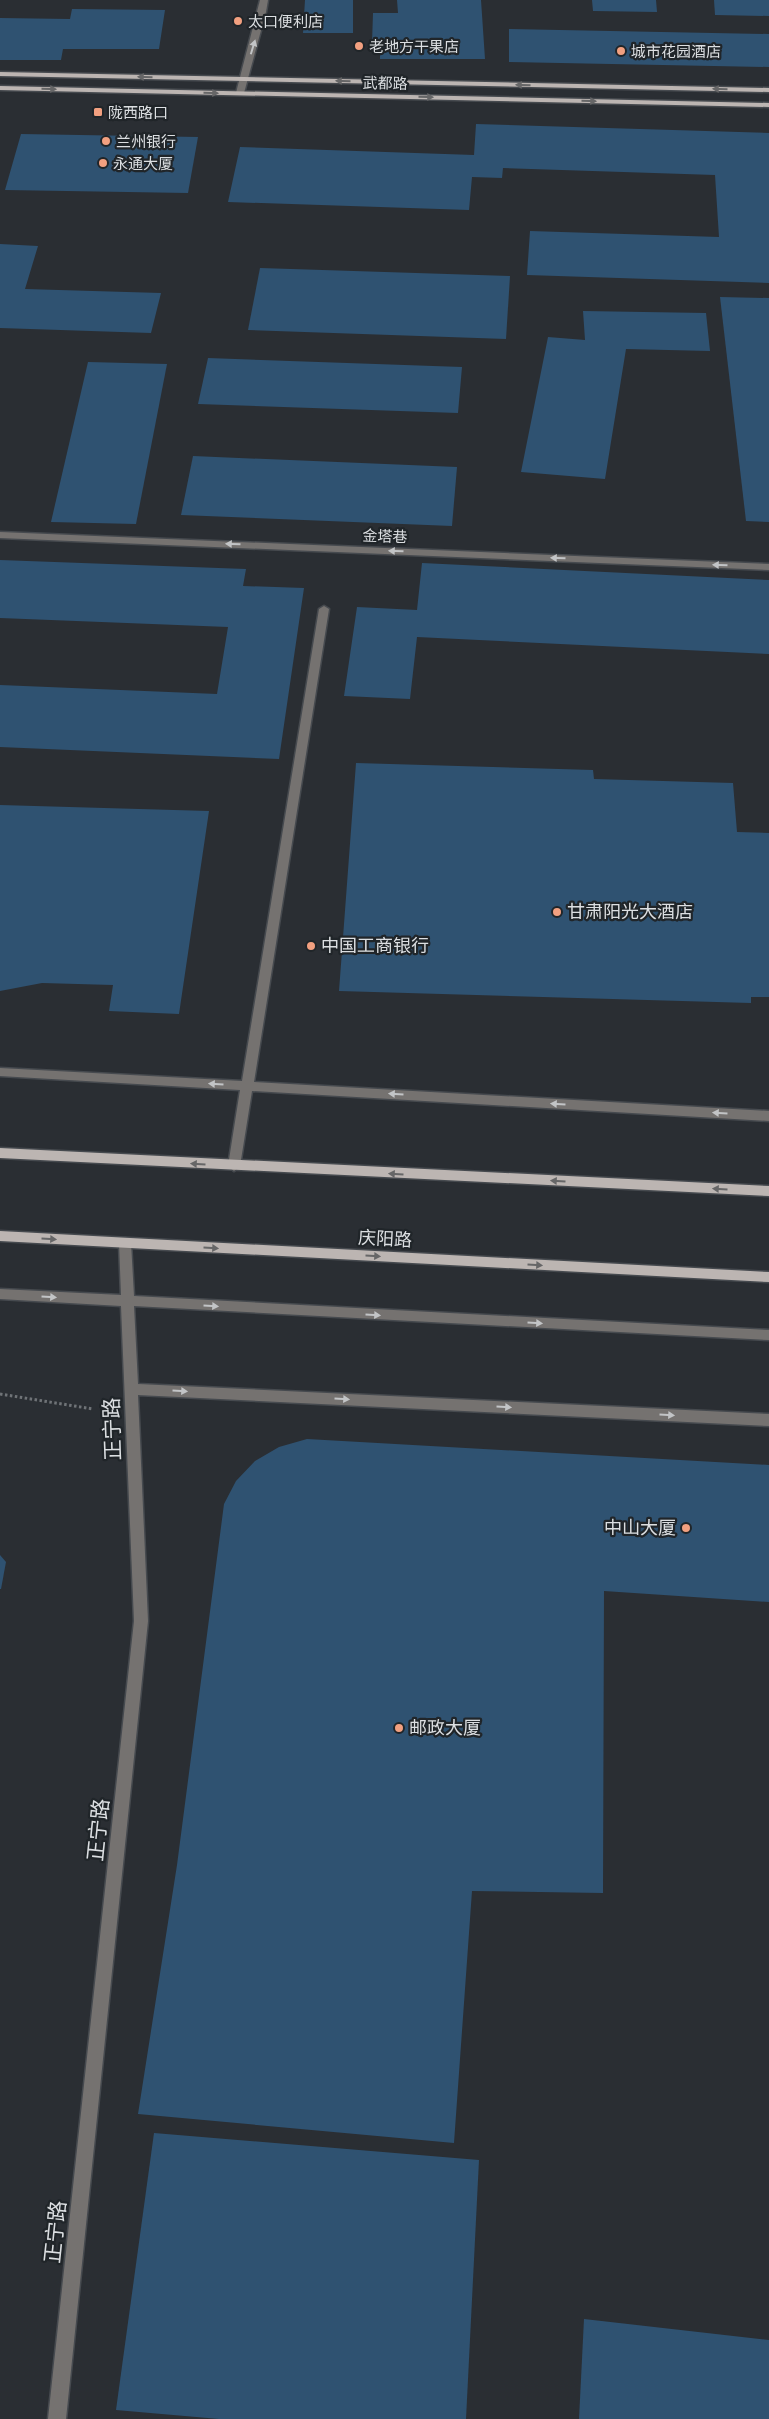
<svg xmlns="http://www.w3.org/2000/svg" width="769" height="2419" font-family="Montserrat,'Noto Sans SC',sans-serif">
	<rect width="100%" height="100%" fill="#2a2e33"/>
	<g fill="#2f5271">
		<path d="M 305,0 L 353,0 L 353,33 L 303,33 Z"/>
		<path d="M 397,0 L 481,0 L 485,59 L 380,59 L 380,43 L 372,43 L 373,13 L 398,13 Z"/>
		<path d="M 592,0 L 656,0 L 657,12 L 593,11 Z"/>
		<path d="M 714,0 L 769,0 L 769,16 L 715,15 Z"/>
		<path d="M 72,9 L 165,10 L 159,49 L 63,49 L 61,60 L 0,60 L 0,18 L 70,19 Z"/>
		<path d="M 509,29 L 769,34 L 769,67 L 509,62 Z"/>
		<path d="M 476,124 L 769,133 L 769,283 L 527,275 L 530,231 L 719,237 L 715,175 L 503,168 L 502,178 L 472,177 L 469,210 L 228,202 L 240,147 L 474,155 Z"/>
		<path d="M 21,134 L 198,137 L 188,193 L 5,190 Z"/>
		<path d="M 0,244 L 38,246 L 25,289 L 161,293 L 151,333 L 0,328 Z"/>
		<path d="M 260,268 L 510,276 L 506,339 L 248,330 Z"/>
		<path d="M 720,297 L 769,298 L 769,522 L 746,521 Z"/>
		<path d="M 583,311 L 706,313 L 710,351 L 626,349 L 605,479 L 521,472 L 548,337 L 585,340 Z"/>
		<path d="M 208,358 L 462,367 L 458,413 L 198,404 Z"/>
		<path d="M 88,362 L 167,364 L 136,524 L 51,522 Z"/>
		<path d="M 193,456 L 457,467 L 452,526 L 181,515 Z"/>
		<path d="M 0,560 L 246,569 L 243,586 L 304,588 L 279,759 L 0,747 L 0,685 L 217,694 L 228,627 L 0,618 Z"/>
		<path d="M 422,563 L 769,580 L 769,654 L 417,637 L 410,699 L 344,696 L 357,607 L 417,610 Z"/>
		<path d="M 356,763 L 593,770 L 594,779 L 733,783 L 737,832 L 769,833 L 769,997 L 751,997 L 751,1003 L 339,991 Z"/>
		<path d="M 0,805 L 209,811 L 179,1014 L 109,1011 L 113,985 L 42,983 L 0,991 Z"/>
		<path d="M 307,1439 L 769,1465 L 769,1602 L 604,1591 L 603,1893 L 472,1891 L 454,2143 L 138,2114 L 177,1865 L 224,1504 L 236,1481 L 255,1461 L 279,1447 Z"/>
		<path d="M 0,1555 L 6,1562 L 1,1589 L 0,1589 Z"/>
		<path d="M 154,2133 L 479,2160 L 466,2419 L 219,2419 L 116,2410 Z"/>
		<path d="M 584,2319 L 769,2340 L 769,2419 L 579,2419 Z"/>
	</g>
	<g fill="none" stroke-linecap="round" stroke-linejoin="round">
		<g stroke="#464a4f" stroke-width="3">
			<g id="minor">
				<path d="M 260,0 L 268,0 L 266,12 L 244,93 L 240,95 L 236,93 L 239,81 Z"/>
				<path d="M 0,532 L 769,564 L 769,570 L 0,538 Z"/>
				<path d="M 324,606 L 329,609 L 254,1082 L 769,1111 L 769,1121 L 252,1091 L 240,1166 L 234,1171 L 228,1166 L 240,1090 L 0,1076 L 0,1068 L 242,1081 L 319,609 Z"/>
				<path d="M 125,1238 L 129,1239 L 131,1243 L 134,1296 L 769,1330 L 769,1340 L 134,1306 L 138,1384 L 769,1414 L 769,1426 L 138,1395 L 148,1621 L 66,2419 L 48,2419 L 134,1621 L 121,1306 L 0,1299 L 0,1289 L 121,1295 L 119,1243 L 121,1239 Z"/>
			</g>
		</g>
		<g stroke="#464a4f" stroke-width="3">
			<g id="major">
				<path d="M 0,72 L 769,88 L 769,92 L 0,76 Z"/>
				<path d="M 0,86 L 769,103 L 769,107 L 0,90 Z"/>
				<path d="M 0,1148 L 769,1186 L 769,1196 L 0,1158 Z"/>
				<path d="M 0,1231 L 769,1272 L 769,1282 L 0,1241 Z"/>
			</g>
		</g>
		<path stroke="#6f7377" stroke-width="3" stroke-dasharray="2.5 2.5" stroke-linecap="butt" d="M 0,1394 L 93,1409"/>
		<use href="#minor" fill="#757270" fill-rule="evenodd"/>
		<use href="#major" fill="#bcb5b2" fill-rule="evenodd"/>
	</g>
	<defs><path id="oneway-solid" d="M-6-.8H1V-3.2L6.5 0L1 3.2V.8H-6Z" transform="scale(1.25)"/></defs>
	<g fill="#c2c4c6">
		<use href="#oneway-solid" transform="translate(253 47) rotate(-73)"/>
		<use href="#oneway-solid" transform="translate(233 544) rotate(-178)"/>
		<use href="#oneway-solid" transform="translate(396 551) rotate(-178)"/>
		<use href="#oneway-solid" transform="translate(558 558) rotate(-178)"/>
		<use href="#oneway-solid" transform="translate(720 565) rotate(-178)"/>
		<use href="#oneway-solid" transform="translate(216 1084) rotate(-177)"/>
		<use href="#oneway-solid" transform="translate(396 1094) rotate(-177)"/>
		<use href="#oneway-solid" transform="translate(558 1104) rotate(-177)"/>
		<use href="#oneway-solid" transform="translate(720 1113) rotate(-177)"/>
		<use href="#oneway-solid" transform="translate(49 1297) rotate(4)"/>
		<use href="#oneway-solid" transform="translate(211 1306) rotate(3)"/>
		<use href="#oneway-solid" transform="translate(373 1315) rotate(3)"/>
		<use href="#oneway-solid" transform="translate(535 1323) rotate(3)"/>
		<use href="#oneway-solid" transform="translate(180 1391) rotate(3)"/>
		<use href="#oneway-solid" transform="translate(342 1399) rotate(3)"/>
		<use href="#oneway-solid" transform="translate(504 1407) rotate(3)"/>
		<use href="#oneway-solid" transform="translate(667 1415) rotate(3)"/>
	</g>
	<g fill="#666667">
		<use href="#oneway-solid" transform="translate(145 77) rotate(-179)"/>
		<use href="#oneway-solid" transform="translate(343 81) rotate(-179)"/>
		<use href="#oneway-solid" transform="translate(523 85) rotate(-179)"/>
		<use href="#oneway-solid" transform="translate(49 89) rotate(1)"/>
		<use href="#oneway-solid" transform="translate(720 89) rotate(-179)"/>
		<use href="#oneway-solid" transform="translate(211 93) rotate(1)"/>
		<use href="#oneway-solid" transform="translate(426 97) rotate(1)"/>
		<use href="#oneway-solid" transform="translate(589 101) rotate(1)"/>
		<use href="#oneway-solid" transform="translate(198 1164) rotate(-177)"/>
		<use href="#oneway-solid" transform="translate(396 1174) rotate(-177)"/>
		<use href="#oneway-solid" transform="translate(558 1181) rotate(-177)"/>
		<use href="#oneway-solid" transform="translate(720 1189) rotate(-177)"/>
		<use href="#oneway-solid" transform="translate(49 1239) rotate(3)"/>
		<use href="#oneway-solid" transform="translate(211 1248) rotate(3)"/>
		<use href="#oneway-solid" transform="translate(373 1256) rotate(3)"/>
		<use href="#oneway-solid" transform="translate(535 1265) rotate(3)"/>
	</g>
	<g fill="#f2a080" stroke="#202529" stroke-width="2">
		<circle cx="238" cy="21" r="5"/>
		<circle cx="359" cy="46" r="5"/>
		<circle cx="621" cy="51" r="5"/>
		<rect x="93" y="107" width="10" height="10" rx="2.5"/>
		<circle cx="106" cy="141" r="5"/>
		<circle cx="103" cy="163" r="5"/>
		<circle cx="557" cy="912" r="5"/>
		<circle cx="311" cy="946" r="5"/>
		<circle cx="686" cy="1528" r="5"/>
		<circle cx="399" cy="1728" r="5"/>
	</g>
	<g text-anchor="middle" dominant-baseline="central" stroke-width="4.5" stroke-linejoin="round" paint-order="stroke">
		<g font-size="15" fill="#dcdfe2" stroke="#202529" text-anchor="start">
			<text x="248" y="21">太口便利店</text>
			<text x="369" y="46">老地方干果店</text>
			<text x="631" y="51">城市花园酒店</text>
			<text x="108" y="112">陇西路口</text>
			<text x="116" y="141">兰州银行</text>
			<text x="113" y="163">永通大厦</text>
		</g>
		<g font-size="15" fill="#dcdfe2" stroke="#202529">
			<text transform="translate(385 83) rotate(1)">武都路</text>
			<text transform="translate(385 536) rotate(2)">金塔巷</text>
		</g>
		<g font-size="18" fill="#dcdfe2" stroke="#202529" text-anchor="start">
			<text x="567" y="912">甘肃阳光大酒店</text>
			<text x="321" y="946">中国工商银行</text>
			<text x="676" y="1528" text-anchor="end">中山大厦</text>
			<text x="409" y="1728">邮政大厦</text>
		</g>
		<g font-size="18" fill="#dcdfe2" stroke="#202529">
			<text transform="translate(385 1239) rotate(3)">庆阳路</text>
		</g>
		<g font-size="21" fill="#dcdfe2" stroke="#202529">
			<text transform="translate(112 1429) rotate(-92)">正宁路</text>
			<text transform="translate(98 1830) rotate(-84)">正宁路</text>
			<text transform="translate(55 2232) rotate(-84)">正宁路</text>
		</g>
	</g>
</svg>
